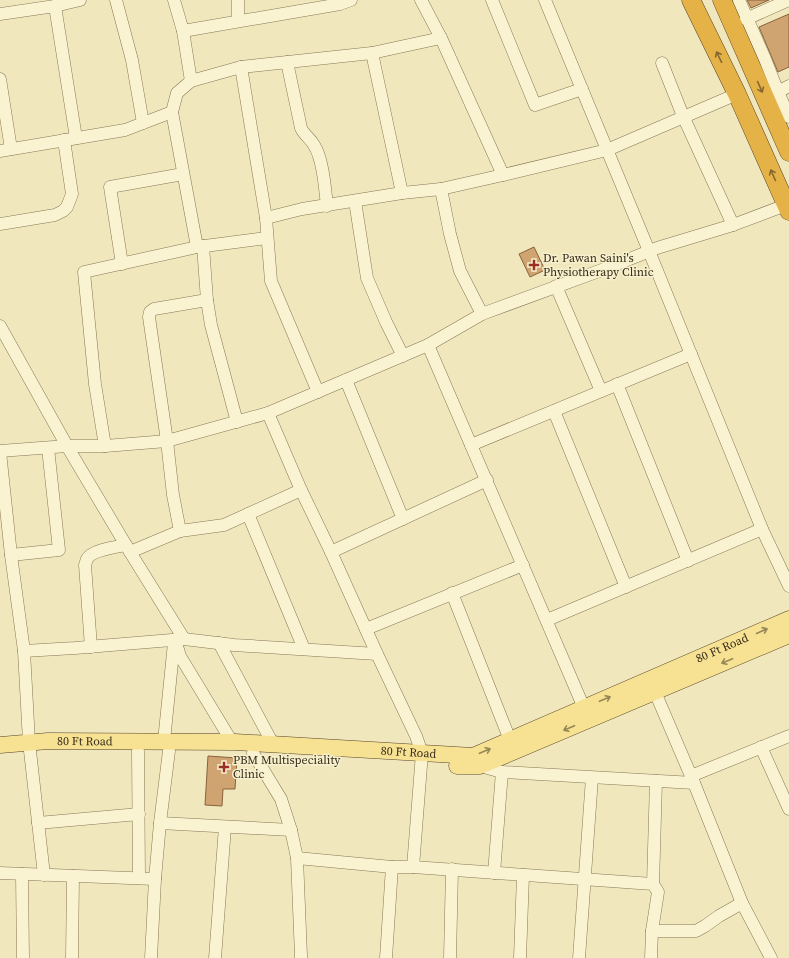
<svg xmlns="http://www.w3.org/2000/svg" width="789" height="958" font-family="'Source Serif 4',serif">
	<rect width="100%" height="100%" fill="#f0e7bd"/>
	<g fill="#d0a471" stroke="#89623a">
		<path d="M 747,0 L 769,0 L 751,8 Z"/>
		<path d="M 789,14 L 789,67 L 778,72 L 759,27 Z"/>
		<path d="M 534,247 L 545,270 L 530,277 L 519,254 Z"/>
		<path d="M 208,756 L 237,758 L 235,789 L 223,789 L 222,806 L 205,805 Z"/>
	</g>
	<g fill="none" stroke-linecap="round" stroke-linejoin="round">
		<g stroke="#887756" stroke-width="13">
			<g id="minor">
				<path d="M 116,0 L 132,60 L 143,123"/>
				<path d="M 174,0 L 183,31 L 191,81"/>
				<path d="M 238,0 L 238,21"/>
				<path d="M 421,0 L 441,38 L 503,175"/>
				<path d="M 492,0 L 535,105 L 582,89"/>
				<path d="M 545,0 L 649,251 L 762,529 L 789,586"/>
				<path d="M 739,0 L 765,59 L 778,92 L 789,117"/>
				<path d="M 55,6 L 76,138"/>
				<path d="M 0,14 L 55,6 L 80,0"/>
				<path d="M 746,19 L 789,0"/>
				<path d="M 183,31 L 340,4 L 351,0"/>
				<path d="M 372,53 L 402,193"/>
				<path d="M 287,62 L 301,128 C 304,135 310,138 314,145 C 323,159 325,188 327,206"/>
				<path d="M 662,63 L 683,116 L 733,225"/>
				<path d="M 241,67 L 266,218 L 271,281 L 318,392"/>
				<path d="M 0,79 L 11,149"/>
				<path d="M 778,92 L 789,86"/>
				<path d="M 0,151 L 125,130 L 172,112"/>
				<path d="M 441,189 L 450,234 L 460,271 L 482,314"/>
				<path d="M 355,201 L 367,278 L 386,322 L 403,356"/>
				<path d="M 266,218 L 302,209 L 402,193 L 441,189 L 503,175 L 607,150 L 737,94"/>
				<path d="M 0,224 L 55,215 L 63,211 L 67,207 L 72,194 L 64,140"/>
				<path d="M 267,238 L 197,247 L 172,112 L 177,93 L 191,81 L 241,67 L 372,53 L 441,38"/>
				<path d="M 203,246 L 207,300 L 211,325 L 237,422"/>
				<path d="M 122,264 L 110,187 L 183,174"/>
				<path d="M 556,286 L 601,391"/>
				<path d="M 0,326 L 67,446 L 130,552 L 184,639"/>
				<path d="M 428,345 L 584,708"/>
				<path d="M 346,380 L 403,519"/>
				<path d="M 617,384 L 688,561"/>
				<path d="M 554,411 L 626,587"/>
				<path d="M 268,413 L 301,490 L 331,552 L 377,654 L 416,736 L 422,753 L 413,867"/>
				<path d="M 471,445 L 691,354"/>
				<path d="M 105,446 L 95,384 L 84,272 L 197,247"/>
				<path d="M 0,451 L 67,446 L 105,446 L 167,441 L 268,413 L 428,345 L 482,314 L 610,267 L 657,248 L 733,225 L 786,205"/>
				<path d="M 0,452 L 11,555 L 24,651 L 29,742 L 44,875"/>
				<path d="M 248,514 L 304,649"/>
				<path d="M 180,531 L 173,495 L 167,441 L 149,317 L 150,312 L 154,309 L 207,300"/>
				<path d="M 130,552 L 180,531 L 224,525 L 301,490"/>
				<path d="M 331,552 L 487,480"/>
				<path d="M 11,555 L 59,550 L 48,448"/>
				<path d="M 452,593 L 510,740"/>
				<path d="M 547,620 L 762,529"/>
				<path d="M 366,629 L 523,565"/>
				<path d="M 175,640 L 180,656 L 232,742"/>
				<path d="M 219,643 L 273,744"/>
				<path d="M 91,647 L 85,565 C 86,563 86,561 87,559 C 92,550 116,547 126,545"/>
				<path d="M 24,651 L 75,648 L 184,639 L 234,645 L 377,654"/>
				<path d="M 652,685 L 694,783 L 742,903 L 771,958"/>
				<path d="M 164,741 L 174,643"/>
				<path d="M 761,747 L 789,809"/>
				<path d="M 138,751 L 139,878"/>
				<path d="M 253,753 L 281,799 L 291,830 L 297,858 L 301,956 L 301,958"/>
				<path d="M 480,766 L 502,772 L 694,783"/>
				<path d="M 691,776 L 789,736"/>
				<path d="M 38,823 L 139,814"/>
				<path d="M 160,823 L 291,830"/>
				<path d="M 297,858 L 392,867 L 413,867 L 653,884 L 658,892 L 652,931 L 651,958"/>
				<path d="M 0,873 L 155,879"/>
				<path d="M 494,873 L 502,772"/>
				<path d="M 22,874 L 23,958"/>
				<path d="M 653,884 L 656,781"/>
				<path d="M 652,931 L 696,931 L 705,926 L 719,916 L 742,903"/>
				<path d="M 72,958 L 73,876"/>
				<path d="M 151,958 L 155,879 L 160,823 L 169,751"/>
				<path d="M 215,958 L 225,827"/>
				<path d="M 386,958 L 392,867"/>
				<path d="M 450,958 L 452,869"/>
				<path d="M 520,958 L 523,875"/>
				<path d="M 579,958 L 592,778"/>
			</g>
		</g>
		<g stroke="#56442a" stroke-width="17">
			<g id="major">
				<path id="s1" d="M 0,745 L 48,741 L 235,742 L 473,756 L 789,619"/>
				<path d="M 457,766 L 480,766 L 789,635"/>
			</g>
		</g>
		<g stroke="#56442a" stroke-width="19">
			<g id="highway">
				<path d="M 691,0 L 737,94 L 789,211"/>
				<path d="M 722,0 L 789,152"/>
			</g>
		</g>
		<use href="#minor" stroke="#faf3d1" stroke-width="12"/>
		<use href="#major" stroke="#f6e292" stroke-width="16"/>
		<use href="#highway" stroke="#e5b248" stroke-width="18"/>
	</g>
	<defs><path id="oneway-shaft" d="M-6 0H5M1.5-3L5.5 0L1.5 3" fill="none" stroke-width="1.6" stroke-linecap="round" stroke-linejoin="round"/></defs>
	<g stroke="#85682f">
		<use href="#oneway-shaft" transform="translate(719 57) rotate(-116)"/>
		<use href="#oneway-shaft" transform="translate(760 87) rotate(66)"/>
		<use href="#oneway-shaft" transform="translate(773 175) rotate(-114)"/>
	</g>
	<g stroke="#968756">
		<use href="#oneway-shaft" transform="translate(762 631) rotate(-24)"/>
		<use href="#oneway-shaft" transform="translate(727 661) rotate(157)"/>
		<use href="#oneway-shaft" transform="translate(605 699) rotate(-23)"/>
		<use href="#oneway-shaft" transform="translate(569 728) rotate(157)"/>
		<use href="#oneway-shaft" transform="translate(485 751) rotate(-23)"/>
	</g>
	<g fill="#9a3023" stroke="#f7f0cd" stroke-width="1.5">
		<path d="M532 259h4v4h4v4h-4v4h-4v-4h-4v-4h4z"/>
		<path d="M222 761h4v4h4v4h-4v4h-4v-4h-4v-4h4z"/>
	</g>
	<g text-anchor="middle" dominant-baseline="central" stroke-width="3" stroke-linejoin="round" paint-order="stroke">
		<g font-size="12" fill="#372c1b" stroke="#f7f0cd" text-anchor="start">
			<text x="543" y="258">Dr. Pawan Saini's<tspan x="543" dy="14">Physiotherapy Clinic</tspan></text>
			<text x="233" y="760">PBM Multispeciality<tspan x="233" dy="14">Clinic</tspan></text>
		</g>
		<g font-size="12" fill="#372c1b" stroke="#f7f0cd">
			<text stroke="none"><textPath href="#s1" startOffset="745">80 Ft Road</textPath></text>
			<text stroke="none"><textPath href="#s1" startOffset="85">80 Ft Road</textPath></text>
			<text stroke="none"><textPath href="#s1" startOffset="409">80 Ft Road</textPath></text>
		</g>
	</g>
</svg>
